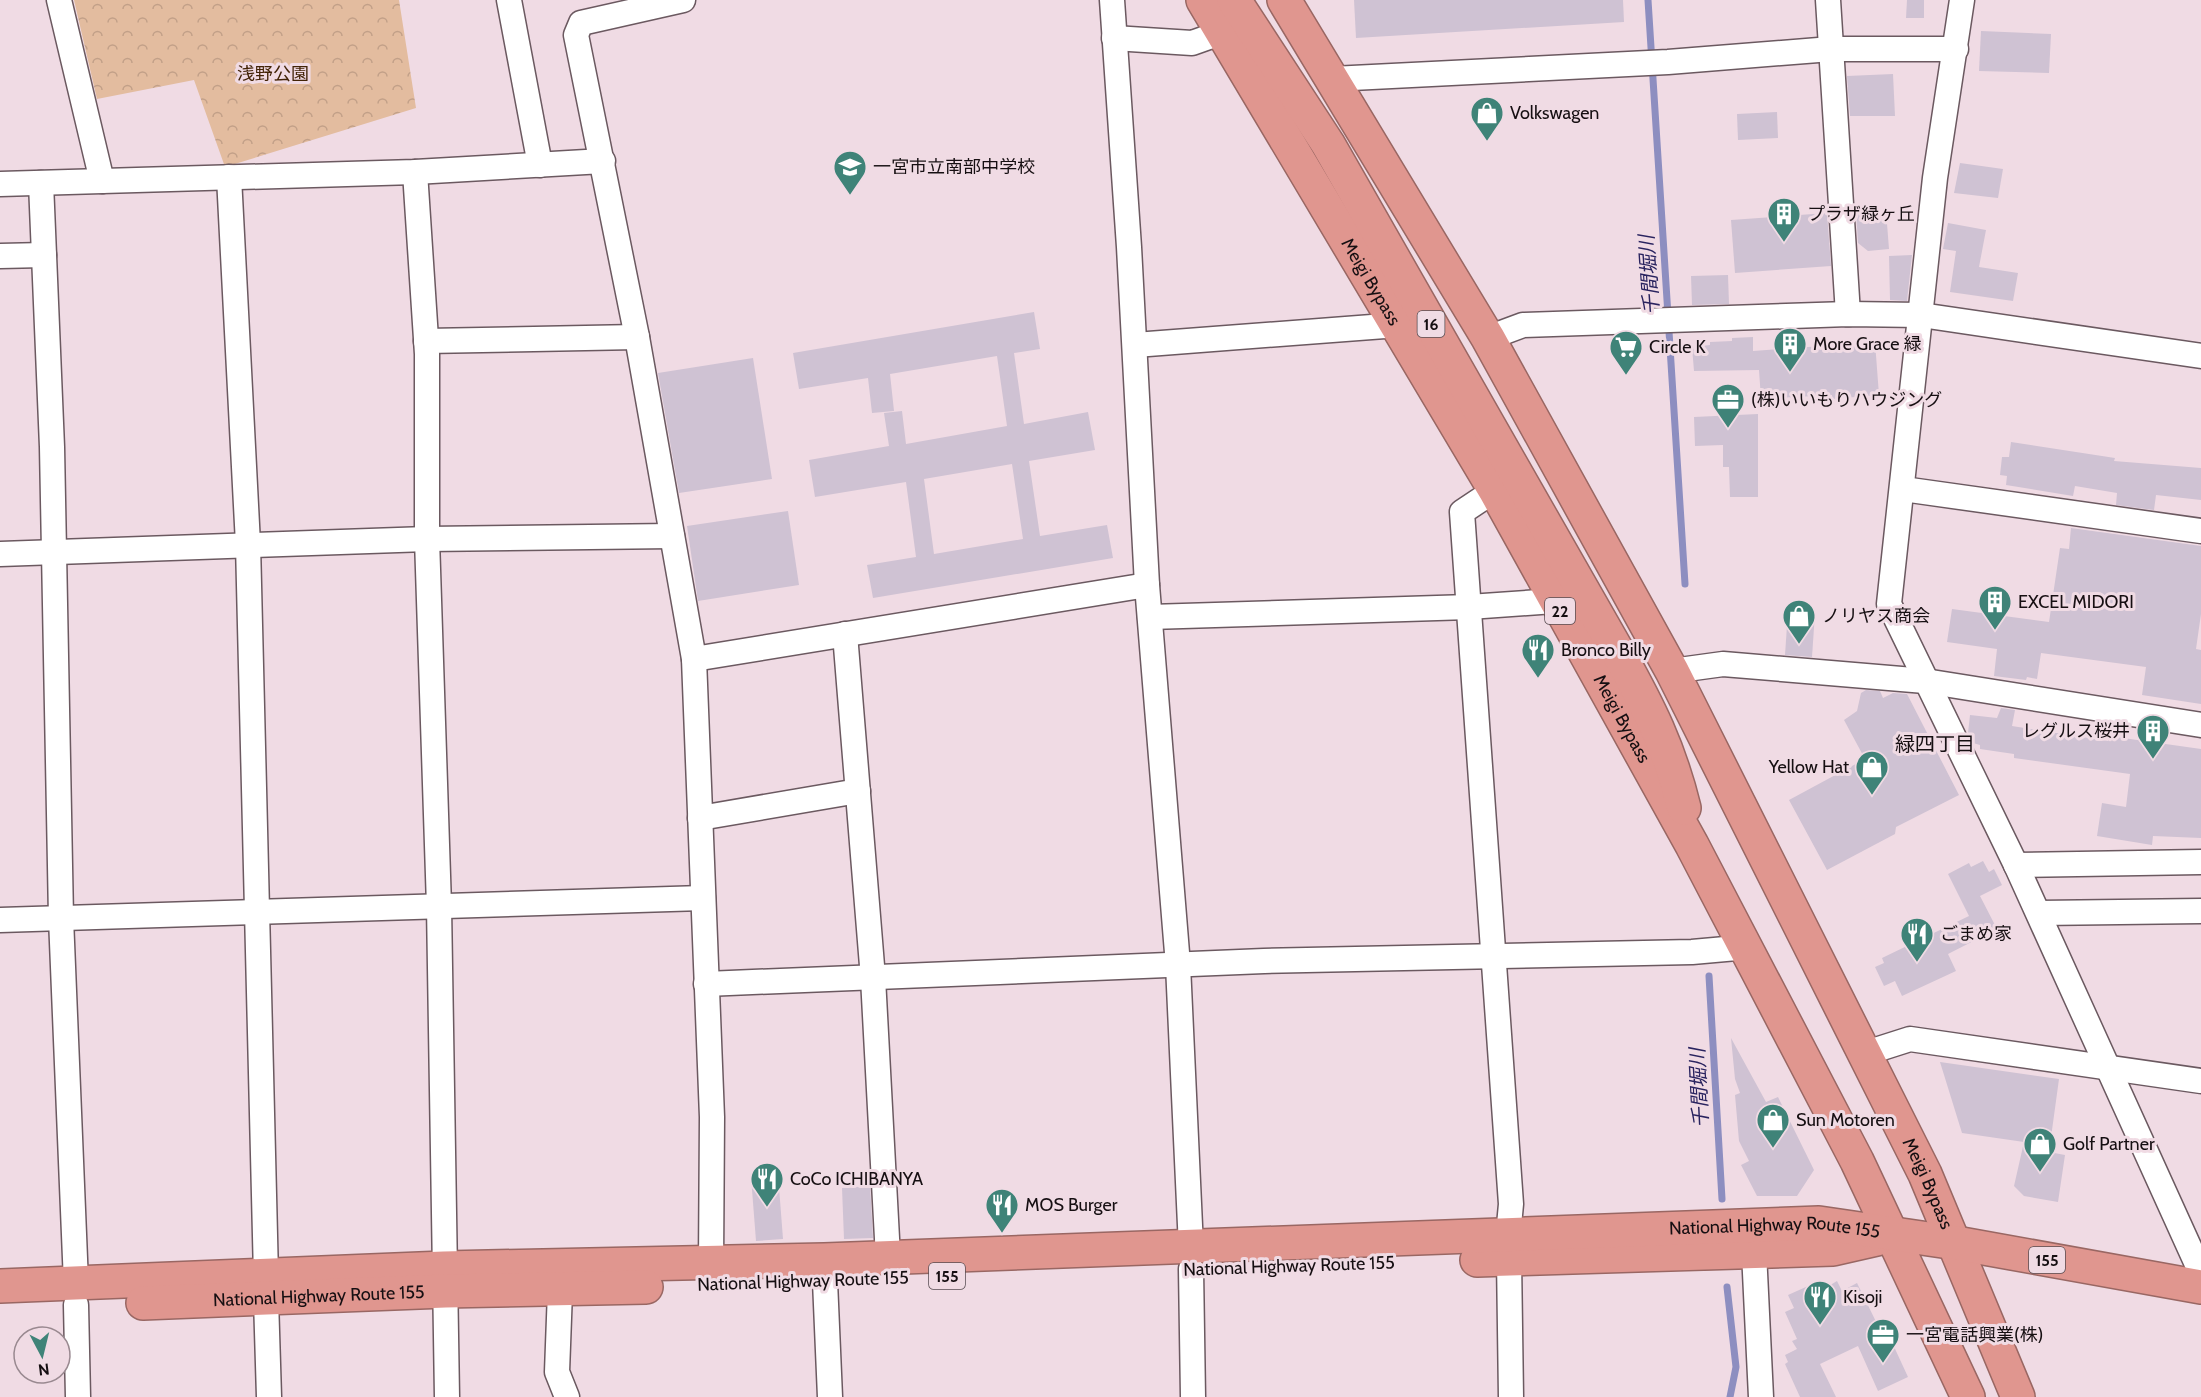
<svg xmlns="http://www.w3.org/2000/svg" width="2201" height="1397" font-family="Cabin,'Noto Sans JP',sans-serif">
	<defs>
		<pattern id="park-crowns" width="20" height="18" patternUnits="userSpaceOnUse" patternTransform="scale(1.5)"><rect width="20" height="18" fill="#e3bc9f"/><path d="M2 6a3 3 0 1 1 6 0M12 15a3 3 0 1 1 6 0" fill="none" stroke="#c2a088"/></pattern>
	</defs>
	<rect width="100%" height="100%" fill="#f0dbe4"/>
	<path fill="url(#park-crowns)" d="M 74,0 L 399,0 L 416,108 L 225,167 L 194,80 L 97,99 Z"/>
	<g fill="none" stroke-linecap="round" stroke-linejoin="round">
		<g stroke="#8d8ec0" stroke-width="7">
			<path d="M 1648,0 L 1685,584"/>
			<path d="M 1709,976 L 1722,1199"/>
			<path d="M 1727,1287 L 1736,1367 L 1730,1397"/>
		</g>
	</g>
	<g fill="#cfc2d3" fill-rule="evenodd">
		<path d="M 1354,0 L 1623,0 L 1624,22 L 1356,38 Z"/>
		<path d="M 1907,0 L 1924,0 L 1924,18 L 1906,18 Z"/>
		<path d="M 1981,31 L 2051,34 L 2049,73 L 1979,71 Z"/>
		<path d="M 1893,74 L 1895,116 L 1850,116 L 1847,76 Z"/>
		<path d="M 1777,112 L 1778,138 L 1738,140 L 1737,114 Z"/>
		<path d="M 1960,163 L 2003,169 L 1998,198 L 1954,193 Z"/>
		<path d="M 1856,211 L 1886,211 L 1889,249 L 1868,251 L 1858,243 Z"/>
		<path d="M 1827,213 L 1831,266 L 1735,273 L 1731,220 Z"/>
		<path d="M 1948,223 L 1986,230 L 1979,267 L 2018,273 L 2013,301 L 1950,292 L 1956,251 L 1943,249 Z"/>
		<path d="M 1912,255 L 1907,301 L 1890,300 L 1889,256 Z"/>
		<path d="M 1728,275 L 1729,304 L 1692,305 L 1691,276 Z"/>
		<path d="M 1034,312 L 1040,349 L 1014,353 L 1024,424 L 1088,412 L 1095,450 L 1029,461 L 1040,536 L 1107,525 L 1113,558 L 873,598 L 867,565 L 916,557 L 906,482 L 815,497 L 809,460 L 889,446 L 884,413 L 902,411 L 906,444 L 1007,426 L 997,356 L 890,374 L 894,411 L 872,413 L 868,378 L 799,389 L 793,353 ZM 1012,464 L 1023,539 L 934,554 L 924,479 Z"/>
		<path d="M 1753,337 L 1753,351 L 1875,342 L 1879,395 L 1832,399 L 1832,395 L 1761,399 L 1759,370 L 1694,371 L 1692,347 L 1710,345 L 1710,342 L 1732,341 L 1732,338 Z"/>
		<path d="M 753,358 L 772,479 L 679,493 L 658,373 Z"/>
		<path d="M 1758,414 L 1758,497 L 1730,497 L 1729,467 L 1723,467 L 1723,445 L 1695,446 L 1694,417 Z"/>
		<path d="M 2011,442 L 2115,458 L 2114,461 L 2201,468 L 2201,500 L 2156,495 L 2154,510 L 2116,505 L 2117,493 L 2075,486 L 2073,496 L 2006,485 L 2007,476 L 2000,475 L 2002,457 L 2009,457 Z"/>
		<path d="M 788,511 L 799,585 L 698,601 L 687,526 Z"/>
		<path d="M 2071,528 L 2201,546 L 2201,614 L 2196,649 L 2201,650 L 2201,704 L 2142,695 L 2146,667 L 2041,653 L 2037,679 L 2027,677 L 2026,680 L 1994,676 L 1997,649 L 1947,642 L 1952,609 L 2049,622 L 2060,548 L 2069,549 Z"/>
		<path d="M 1788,611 L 1815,613 L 1812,657 L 1785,655 Z"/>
		<path d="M 1866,690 L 1880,691 L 1883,698 L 1893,693 L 1907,694 L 1959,795 L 1896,827 L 1895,834 L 1827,870 L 1789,800 L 1865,759 L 1844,720 L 1857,711 L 1861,693 Z"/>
		<path d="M 2001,708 L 2015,710 L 2012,726 L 2108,741 L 2109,736 L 2201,749 L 2201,838 L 2153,836 L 2152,845 L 2097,836 L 2102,803 L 2126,807 L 2130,774 L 2014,758 L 2014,754 L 1980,749 L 1980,745 L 1973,743 L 1968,733 L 1970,715 L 1997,718 Z"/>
		<path d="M 1983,861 L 1989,872 L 1994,869 L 2002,885 L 1980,896 L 1997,929 L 1948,954 L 1956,971 L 1902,996 L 1895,981 L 1884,986 L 1875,967 L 1884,963 L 1882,958 L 1969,916 L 1948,874 L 1969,863 L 1971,867 Z"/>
		<path d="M 1731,1038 L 1766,1102 L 1778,1097 L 1814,1170 L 1797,1196 L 1757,1196 L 1741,1165 L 1749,1161 L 1739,1141 L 1735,1095 L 1740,1093 L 1735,1079 Z"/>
		<path d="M 1940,1062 L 2059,1079 L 2049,1152 L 2065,1155 L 2058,1202 L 2024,1196 L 2014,1186 L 2024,1142 L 1962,1133 Z"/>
		<path d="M 778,1174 L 783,1239 L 756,1241 L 751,1177 Z"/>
		<path d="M 870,1186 L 873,1238 L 844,1239 L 842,1188 Z"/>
		<path d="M 1837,1281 L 1842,1291 L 1857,1283 L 1885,1340 L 1890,1338 L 1908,1377 L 1878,1391 L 1858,1346 L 1820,1364 L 1836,1397 L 1800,1397 L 1785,1364 L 1788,1362 L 1785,1355 L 1797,1349 L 1792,1341 L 1797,1339 L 1785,1312 L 1794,1308 L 1788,1295 L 1817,1282 L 1822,1290 Z"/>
	</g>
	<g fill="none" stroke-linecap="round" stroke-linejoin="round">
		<g stroke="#6b5960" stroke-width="27">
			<g id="street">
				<path d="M 59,0 L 102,181"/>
				<path d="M 509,0 L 540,165"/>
				<path d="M 683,0 L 581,23 L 576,35 L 637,337 L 694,659 L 712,1117 L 711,1263"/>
				<path d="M 1112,0 L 1129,247 L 1147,585 L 1178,965 L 1191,1247"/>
				<path d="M 1828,0 L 1848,314"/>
				<path d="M 1962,0 L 1935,178 L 1889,604 L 2016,865 L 2201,1273"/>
				<path d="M 1114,38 L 1192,43 L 1223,32"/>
				<path d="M 1332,79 L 1668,62 L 1831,49 L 1956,49"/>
				<path d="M 415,172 L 427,354 L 427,539 L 439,906 L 447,1397"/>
				<path d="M 229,177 L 248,544 L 266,1276"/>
				<path d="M 41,183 L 52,447 L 61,918 L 76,1283"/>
				<path d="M 0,184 L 415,172 L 603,161"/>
				<path d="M 0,256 L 44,255"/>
				<path d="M 1488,338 L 1523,325 L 1848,314 L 1921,315 L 2201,356"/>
				<path d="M 426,341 L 637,337"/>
				<path d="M 1135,345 L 1398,325"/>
				<path d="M 1903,489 L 2201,531"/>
				<path d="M 1495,490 L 1462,512 L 1511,1204 L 1508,1236"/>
				<path d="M 0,554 L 427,539 L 672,536"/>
				<path d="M 1150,617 L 1469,607 L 1554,601"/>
				<path d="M 845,634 L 873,978 L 888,1257"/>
				<path d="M 694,659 L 1147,585"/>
				<path d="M 1672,671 L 1723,664 L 1925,681 L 2201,725"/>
				<path d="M 700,818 L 858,791"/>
				<path d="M 2016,865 L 2201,862"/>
				<path d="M 2039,913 L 2201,911"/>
				<path d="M 0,920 L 703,898"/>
				<path d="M 706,984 L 1264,961 L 1692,952 L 1748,947"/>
				<path d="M 1863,1054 L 1910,1039 L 2201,1081"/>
				<path d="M 1754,1252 L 1761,1397"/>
				<path d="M 1509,1259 L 1511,1397"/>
				<path d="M 1191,1269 L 1193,1397"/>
				<path d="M 825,1281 L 830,1397"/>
				<path d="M 560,1291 L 557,1372 L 567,1397"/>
				<path d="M 266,1299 L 269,1397"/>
				<path d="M 76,1305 L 78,1397"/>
			</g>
		</g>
		<g stroke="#996763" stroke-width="36">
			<g id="highway">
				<path id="s1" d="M 1203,0 L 1495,490 L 1692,845 L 1857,1161 L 1968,1397"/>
				<path d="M 1234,0 L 1328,144 L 1619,654 C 1649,708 1669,747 1684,808"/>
				<path id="s2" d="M 1284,0 L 1488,338 L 1672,671 L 1925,1174 L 2018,1397"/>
				<path d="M 1477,1260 L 1833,1249 L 1877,1239"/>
				<path id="s3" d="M 0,1286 L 444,1268 L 824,1260 L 1819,1223 L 1956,1243 L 2201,1287"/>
				<path id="s4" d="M 143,1303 L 445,1291 L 646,1287"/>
			</g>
		</g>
		<use href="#street" stroke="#fff" stroke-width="24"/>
		<use href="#highway" stroke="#e0968f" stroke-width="33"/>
	</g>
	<defs>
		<g id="shop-pin" transform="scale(1.725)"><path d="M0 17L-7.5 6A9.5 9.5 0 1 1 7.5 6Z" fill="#3f8378" stroke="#f0dbe4"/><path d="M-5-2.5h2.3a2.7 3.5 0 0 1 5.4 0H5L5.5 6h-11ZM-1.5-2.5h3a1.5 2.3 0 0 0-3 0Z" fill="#fff"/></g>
		<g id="school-pin" transform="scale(1.725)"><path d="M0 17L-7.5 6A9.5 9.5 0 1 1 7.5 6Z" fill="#3f8378" stroke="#f0dbe4"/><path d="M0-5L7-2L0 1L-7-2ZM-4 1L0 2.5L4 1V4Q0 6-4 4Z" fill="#fff"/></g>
		<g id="building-pin" transform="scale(1.725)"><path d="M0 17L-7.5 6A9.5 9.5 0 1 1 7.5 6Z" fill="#3f8378" stroke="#f0dbe4"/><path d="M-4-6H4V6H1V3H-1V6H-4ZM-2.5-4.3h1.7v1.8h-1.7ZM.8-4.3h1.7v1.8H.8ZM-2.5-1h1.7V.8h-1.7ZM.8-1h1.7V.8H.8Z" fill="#fff"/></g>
		<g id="supermarket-pin" transform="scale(1.725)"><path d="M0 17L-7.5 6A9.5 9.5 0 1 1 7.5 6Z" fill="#3f8378" stroke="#f0dbe4"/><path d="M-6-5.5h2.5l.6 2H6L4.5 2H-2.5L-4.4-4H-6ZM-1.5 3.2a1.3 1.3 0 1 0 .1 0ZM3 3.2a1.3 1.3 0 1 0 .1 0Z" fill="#fff"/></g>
		<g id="office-pin" transform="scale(1.725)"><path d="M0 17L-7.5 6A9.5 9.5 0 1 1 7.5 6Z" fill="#3f8378" stroke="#f0dbe4"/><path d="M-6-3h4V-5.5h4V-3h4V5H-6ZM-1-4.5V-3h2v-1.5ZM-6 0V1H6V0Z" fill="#fff"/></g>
		<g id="restaurant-pin" transform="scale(1.725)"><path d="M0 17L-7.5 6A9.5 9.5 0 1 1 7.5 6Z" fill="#3f8378" stroke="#f0dbe4"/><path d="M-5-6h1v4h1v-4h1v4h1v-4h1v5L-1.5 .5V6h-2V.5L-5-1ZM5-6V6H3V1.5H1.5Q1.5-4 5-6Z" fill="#fff"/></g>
	</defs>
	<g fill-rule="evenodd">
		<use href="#shop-pin" x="1487" y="113"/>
		<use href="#school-pin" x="850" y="167"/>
		<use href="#building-pin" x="1784" y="214"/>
		<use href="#building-pin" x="1790" y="344"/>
		<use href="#supermarket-pin" x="1626" y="347"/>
		<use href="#office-pin" x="1728" y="400"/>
		<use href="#building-pin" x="1995" y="602"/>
		<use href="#shop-pin" x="1799" y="616"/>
		<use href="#restaurant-pin" x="1538" y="650"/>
		<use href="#building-pin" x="2153" y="731"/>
		<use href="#shop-pin" x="1872" y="767"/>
		<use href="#restaurant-pin" x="1917" y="934"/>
		<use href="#shop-pin" x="1773" y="1120"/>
		<use href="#shop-pin" x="2040" y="1144"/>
		<use href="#restaurant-pin" x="767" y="1179"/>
		<use href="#restaurant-pin" x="1002" y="1205"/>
		<use href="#restaurant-pin" x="1820" y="1297"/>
		<use href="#office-pin" x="1883" y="1335"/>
	</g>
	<g text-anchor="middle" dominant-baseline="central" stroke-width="6" stroke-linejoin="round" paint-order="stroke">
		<g fill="#f0dbe4" stroke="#574c51" stroke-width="1.5">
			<rect x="1417.5" y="311" width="27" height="26" rx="4.5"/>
			<rect x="1545" y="598" width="30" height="26" rx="4.5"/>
			<rect x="2029" y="1247" width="36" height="26" rx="4.5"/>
			<rect x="929" y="1263" width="36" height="26" rx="4.5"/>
		</g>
		<g font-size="16" font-weight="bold" fill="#160f12">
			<text x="1431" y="324">16</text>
			<text x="1560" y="611">22</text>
			<text x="2047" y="1260">155</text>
			<text x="947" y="1276">155</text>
		</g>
		<g font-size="18" fill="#422306" stroke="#f0dbe4">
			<text x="273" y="74">浅野公園</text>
		</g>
		<g font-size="18" fill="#160f12" stroke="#f0dbe4" text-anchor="start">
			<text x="1510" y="113">Volkswagen</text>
			<text x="873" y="167">一宮市立南部中学校</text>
			<text x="1807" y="214">プラザ緑ヶ丘</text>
			<text x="1813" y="344">More Grace 緑</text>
			<text x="1649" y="347">Circle K</text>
			<text x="1751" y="400">(株)いいもりハウジング</text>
			<text x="2018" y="602">EXCEL MIDORI</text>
			<text x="1822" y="616">ノリヤス商会</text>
			<text x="1561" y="650">Bronco Billy</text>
			<text x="2130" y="731" text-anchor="end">レグルス桜井</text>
			<text x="1849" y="767" text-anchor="end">Yellow Hat</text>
			<text x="1940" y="934">ごまめ家</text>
			<text x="1796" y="1120">Sun Motoren</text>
			<text x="2063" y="1144">Golf Partner</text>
			<text x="790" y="1179">CoCo ICHIBANYA</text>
			<text x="1025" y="1205">MOS Burger</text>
			<text x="1843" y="1297">Kisoji</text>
			<text x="1906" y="1335">一宮電話興業(株)</text>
		</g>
		<g font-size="18" fill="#160f12" stroke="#f0dbe4">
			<text stroke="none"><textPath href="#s1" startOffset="328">Meigi Bypass</textPath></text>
			<text stroke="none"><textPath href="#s1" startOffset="832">Meigi Bypass</textPath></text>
			<text stroke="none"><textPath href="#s2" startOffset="1348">Meigi Bypass</textPath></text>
			<text stroke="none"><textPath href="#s3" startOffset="1776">National Highway Route 155</textPath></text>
			<text transform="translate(1289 1266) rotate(-2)">National Highway Route 155</text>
			<text transform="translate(803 1281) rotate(-2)">National Highway Route 155</text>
			<text stroke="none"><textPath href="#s4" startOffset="176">National Highway Route 155</textPath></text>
		</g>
		<g font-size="20" font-style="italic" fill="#29235f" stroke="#f0dbe4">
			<text transform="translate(1649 275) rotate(-94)">千間堀川</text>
			<text transform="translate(1699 1088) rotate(-93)">千間堀川</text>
		</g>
		<g font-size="20" fill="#160f12" stroke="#f0dbe4">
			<text x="1935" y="744">緑四丁目</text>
		</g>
	</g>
	<g transform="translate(42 1355) rotate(173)"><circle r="28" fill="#f0dbe4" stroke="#998990" stroke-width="1.5"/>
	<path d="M0-4.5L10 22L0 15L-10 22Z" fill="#3f8378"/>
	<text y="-9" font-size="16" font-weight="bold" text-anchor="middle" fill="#160f12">N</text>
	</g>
</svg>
